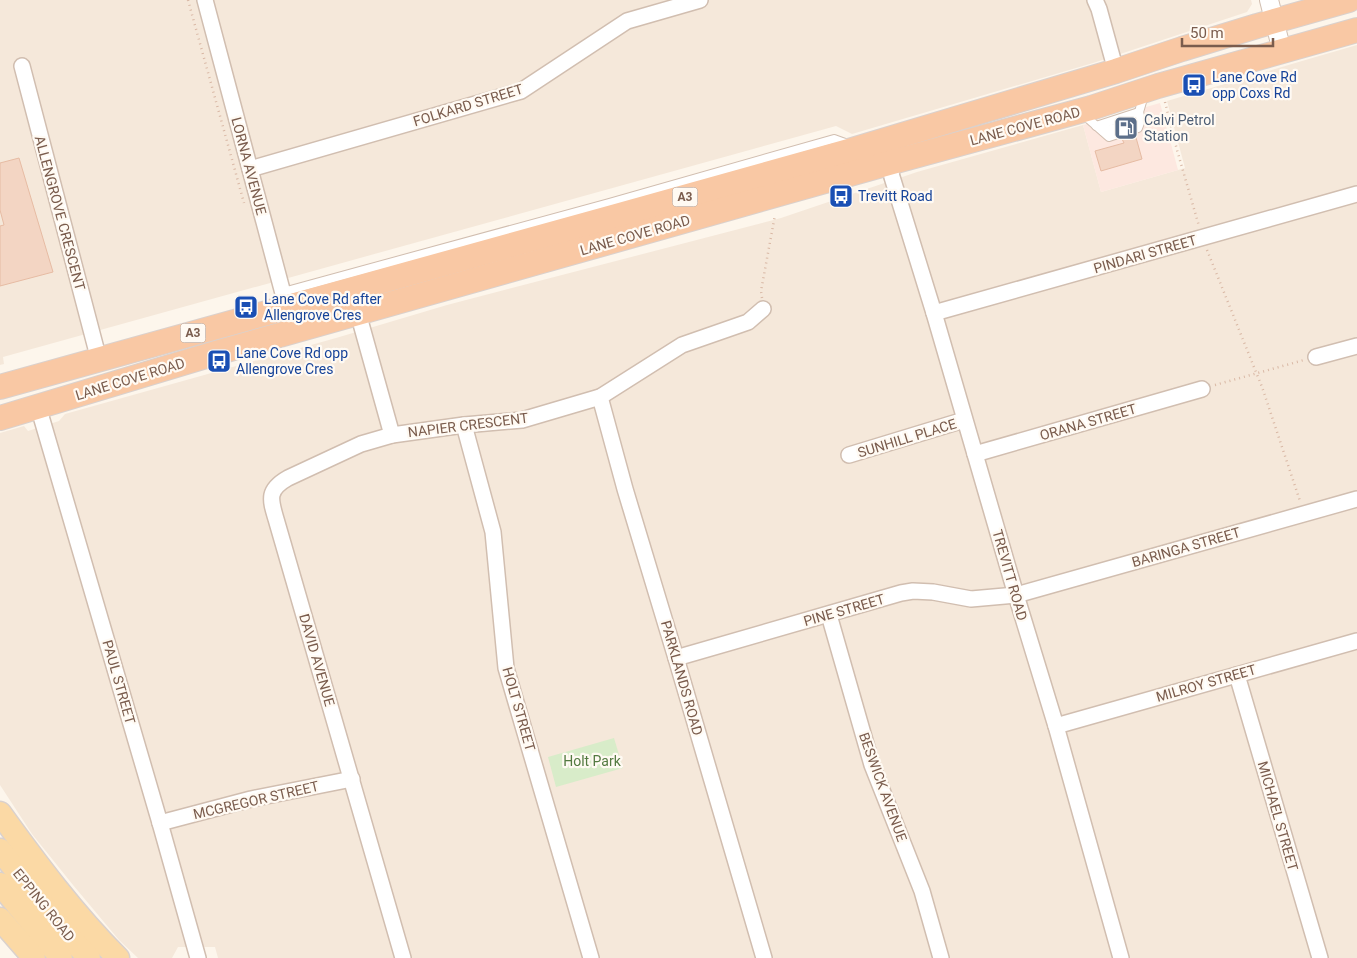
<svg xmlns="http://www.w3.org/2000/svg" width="1357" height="958" font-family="Roboto,sans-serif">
	<rect width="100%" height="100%" fill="#fdf6ec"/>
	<g fill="#f5e8da">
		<path d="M 0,0 L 1251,0 L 1252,4 L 1247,12 L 1093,63 L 852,134 L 836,126 L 3,357 L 4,364 L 0,365 Z"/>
		<path d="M 1357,45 L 1357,958 L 218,958 L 215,947 L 178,947 L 172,958 L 138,958 L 119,940 L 73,885 L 32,834 L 0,785 L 0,433 L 24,426 L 28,431 L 59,421 L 65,414 L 336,338 L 447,305 L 781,218 L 917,172 L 1083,125 L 1101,192 L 1185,168 L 1167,101 L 1302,61 Z"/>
	</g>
	<path fill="#fde8e0" d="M 1160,103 L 1178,170 L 1101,192 L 1083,125 Z"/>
	<path fill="#d8ecc9" d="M 614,738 L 623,768 L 556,787 L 548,757 Z"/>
	<g fill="#f3d5c3" stroke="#e6bba3">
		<path d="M 1125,122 L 1128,132 L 1132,134 L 1135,134 L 1142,159 L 1101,171 L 1095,151 L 1124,143 L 1122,139 L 1127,134 L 1123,123 Z"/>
		<path d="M 19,158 L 53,272 L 0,286 L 0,226 L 4,225 L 0,210 L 0,163 Z"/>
	</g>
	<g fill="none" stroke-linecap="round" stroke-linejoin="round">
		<g stroke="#d1beb0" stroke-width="10">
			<g id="service">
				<path d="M 1084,115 L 1109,137 L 1121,133"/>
				<path d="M 1131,123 L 1141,120"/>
				<path d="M 1096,126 L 1139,112"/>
				<path d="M 1133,129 L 1138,128 L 1141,120 L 1139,112 L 1144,95"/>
				<path d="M 1103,131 L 1119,127"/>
				<path d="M 283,292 L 609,203 L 834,139 L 845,143 L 848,146"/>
			</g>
		</g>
		<g stroke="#d1beb0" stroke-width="18">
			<g id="minor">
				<path d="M 205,0 L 289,316"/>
				<path d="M 1095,0 L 1099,9 L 1116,71"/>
				<path d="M 22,66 L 99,360"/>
				<path d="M 889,163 L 892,177 L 934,313 L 1016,595 L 1056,726 L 1121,958"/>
				<path d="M 250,169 L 521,91 L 627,21 L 700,0"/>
				<path d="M 358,313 L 392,435"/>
				<path d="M 934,313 L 1357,194"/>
				<path d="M 1316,357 L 1357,346"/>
				<path d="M 600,397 L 625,489 L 676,658 L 764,958"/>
				<path d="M 38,406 L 160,823 L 198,958"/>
				<path d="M 464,425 L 493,532 L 506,668 L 591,958"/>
				<path d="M 975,454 L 1202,389"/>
				<path d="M 849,455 L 964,420"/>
				<path d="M 829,615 L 872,765 L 922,891 L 941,958"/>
				<path d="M 676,658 L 901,593 L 913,591 L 933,592 L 971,599 L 1016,595 L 1357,499"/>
				<path d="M 1237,675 L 1320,958"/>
				<path d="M 1056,726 L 1357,641"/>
				<path d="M 160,823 L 251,799 L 352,779"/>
				<path d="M 403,958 L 276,519 C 270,499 267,490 288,478 L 361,444 L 392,435 L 464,425 L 522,420 L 600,397 L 682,345 L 748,322 L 763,309"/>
			</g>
		</g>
		<g stroke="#d1beb0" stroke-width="20">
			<path id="tertiary" d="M 1269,0 L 1282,51"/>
		</g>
		<g stroke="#dad1cd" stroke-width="25">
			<g id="primary">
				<path d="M 0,813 C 36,863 74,914 118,958"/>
				<path d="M 0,850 L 57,923 L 89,958"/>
				<path d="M 0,884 L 61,958"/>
				<path d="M 0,919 L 34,958"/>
			</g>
		</g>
		<g stroke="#dad1cd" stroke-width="26">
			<g id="trunk">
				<path d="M 0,387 L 616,216 L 852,150 L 1116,71 L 1182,49 L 1257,26 L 1349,0"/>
				<path d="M 0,418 L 216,353 L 889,163 L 1091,108 L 1158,86 L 1357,30"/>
			</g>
		</g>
		<g stroke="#d9b8a5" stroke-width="2.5" stroke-dasharray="1 4" stroke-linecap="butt">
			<path d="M 188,0 L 244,203"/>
			<path d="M 1165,102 L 1177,150 L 1199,226"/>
			<path d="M 1207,250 L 1262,387 L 1300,501"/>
			<path d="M 762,298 L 761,291 L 775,215"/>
			<path d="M 1215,385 L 1304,360"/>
		</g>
		<use href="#service" stroke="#fff" stroke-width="8"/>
		<use href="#minor" stroke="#fff" stroke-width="15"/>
		<use href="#tertiary" stroke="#fff" stroke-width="18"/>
		<use href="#primary" stroke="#fbd9a5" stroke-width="22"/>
		<use href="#trunk" stroke="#f9c8a4" stroke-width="24"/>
	</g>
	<defs>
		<g id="bus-square" transform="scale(1.25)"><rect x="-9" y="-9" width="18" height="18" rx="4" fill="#1a4fb4" stroke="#fffaf3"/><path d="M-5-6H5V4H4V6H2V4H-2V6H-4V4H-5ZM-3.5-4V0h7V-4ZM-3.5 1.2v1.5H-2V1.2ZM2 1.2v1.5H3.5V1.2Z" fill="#fff"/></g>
		<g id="fuel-square" transform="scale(1.25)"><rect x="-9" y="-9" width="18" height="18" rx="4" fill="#5c6f8a" stroke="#fffaf3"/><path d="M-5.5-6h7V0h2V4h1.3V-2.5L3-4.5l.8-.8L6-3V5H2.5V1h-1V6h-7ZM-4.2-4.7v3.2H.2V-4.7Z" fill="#fff"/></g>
	</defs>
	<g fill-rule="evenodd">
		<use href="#bus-square" x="1194" y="85"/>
		<use href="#fuel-square" x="1126" y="128"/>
		<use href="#bus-square" x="841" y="196"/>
		<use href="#bus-square" x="246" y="307"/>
		<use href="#bus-square" x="219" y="361"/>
	</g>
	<g text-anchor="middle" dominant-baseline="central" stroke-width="4.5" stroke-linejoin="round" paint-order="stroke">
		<g fill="#fffaf3" stroke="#a28b7f" stroke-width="1">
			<rect x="672.5" y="187.5" width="25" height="19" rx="4"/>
			<rect x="180.5" y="323.5" width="25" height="19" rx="4"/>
		</g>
		<g font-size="12" font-weight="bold" fill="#7a5c4d">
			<text x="685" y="197">A3</text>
			<text x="193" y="333">A3</text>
		</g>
		<g font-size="14" fill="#164399" stroke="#fffaf3" text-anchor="start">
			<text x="1212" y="77">Lane Cove Rd<tspan x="1212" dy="16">opp Coxs Rd</tspan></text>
			<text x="858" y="196">Trevitt Road</text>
			<text x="264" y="299">Lane Cove Rd after<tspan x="264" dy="16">Allengrove Cres</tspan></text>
			<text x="236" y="353">Lane Cove Rd opp<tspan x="236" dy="16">Allengrove Cres</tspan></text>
		</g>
		<g font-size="14" fill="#7a5c4d" stroke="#fffaf3">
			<text transform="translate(468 105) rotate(-17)">FOLKARD STREET</text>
			<text transform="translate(1025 126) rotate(-15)">LANE COVE ROAD</text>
			<text transform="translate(249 166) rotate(75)">LORNA AVENUE</text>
			<text transform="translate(60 213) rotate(75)">ALLENGROVE CRESCENT</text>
			<text transform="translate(635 235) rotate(-16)">LANE COVE ROAD</text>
			<text transform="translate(1145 254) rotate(-16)">PINDARI STREET</text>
			<text transform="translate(130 379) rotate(-17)">LANE COVE ROAD</text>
			<text transform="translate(1088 422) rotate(-16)">ORANA STREET</text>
			<text transform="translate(468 425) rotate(-7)">NAPIER CRESCENT</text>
			<text transform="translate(907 438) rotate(-17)">SUNHILL PLACE</text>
			<text transform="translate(1186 547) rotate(-16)">BARINGA STREET</text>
			<text transform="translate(1010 575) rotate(74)">TREVITT ROAD</text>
			<text transform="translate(844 610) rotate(-16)">PINE STREET</text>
			<text transform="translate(317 660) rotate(74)">DAVID AVENUE</text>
			<text transform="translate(682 678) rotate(74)">PARKLANDS ROAD</text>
			<text transform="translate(119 682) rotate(74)">PAUL STREET</text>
			<text transform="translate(1206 683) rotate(-16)">MILROY STREET</text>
			<text transform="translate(519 709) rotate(74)">HOLT STREET</text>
			<text transform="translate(883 787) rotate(70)">BESWICK AVENUE</text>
			<text transform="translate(256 800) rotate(-13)">MCGREGOR STREET</text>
			<text transform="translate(1278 816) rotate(74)">MICHAEL STREET</text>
			<text transform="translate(44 905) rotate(51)">EPPING ROAD</text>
		</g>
		<g font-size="14" fill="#4e5e75" stroke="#fffaf3" text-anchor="start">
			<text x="1144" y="120">Calvi Petrol<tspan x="1144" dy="16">Station</tspan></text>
		</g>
		<g font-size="14" fill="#537a41" stroke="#fffaf3">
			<text x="592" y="761">Holt Park</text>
		</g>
	</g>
	<path d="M1182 38v8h91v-8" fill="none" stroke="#7a5c4d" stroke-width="2.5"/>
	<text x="1190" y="38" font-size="15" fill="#7a5c4d" stroke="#fffaf3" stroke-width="4" paint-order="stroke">50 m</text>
</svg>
